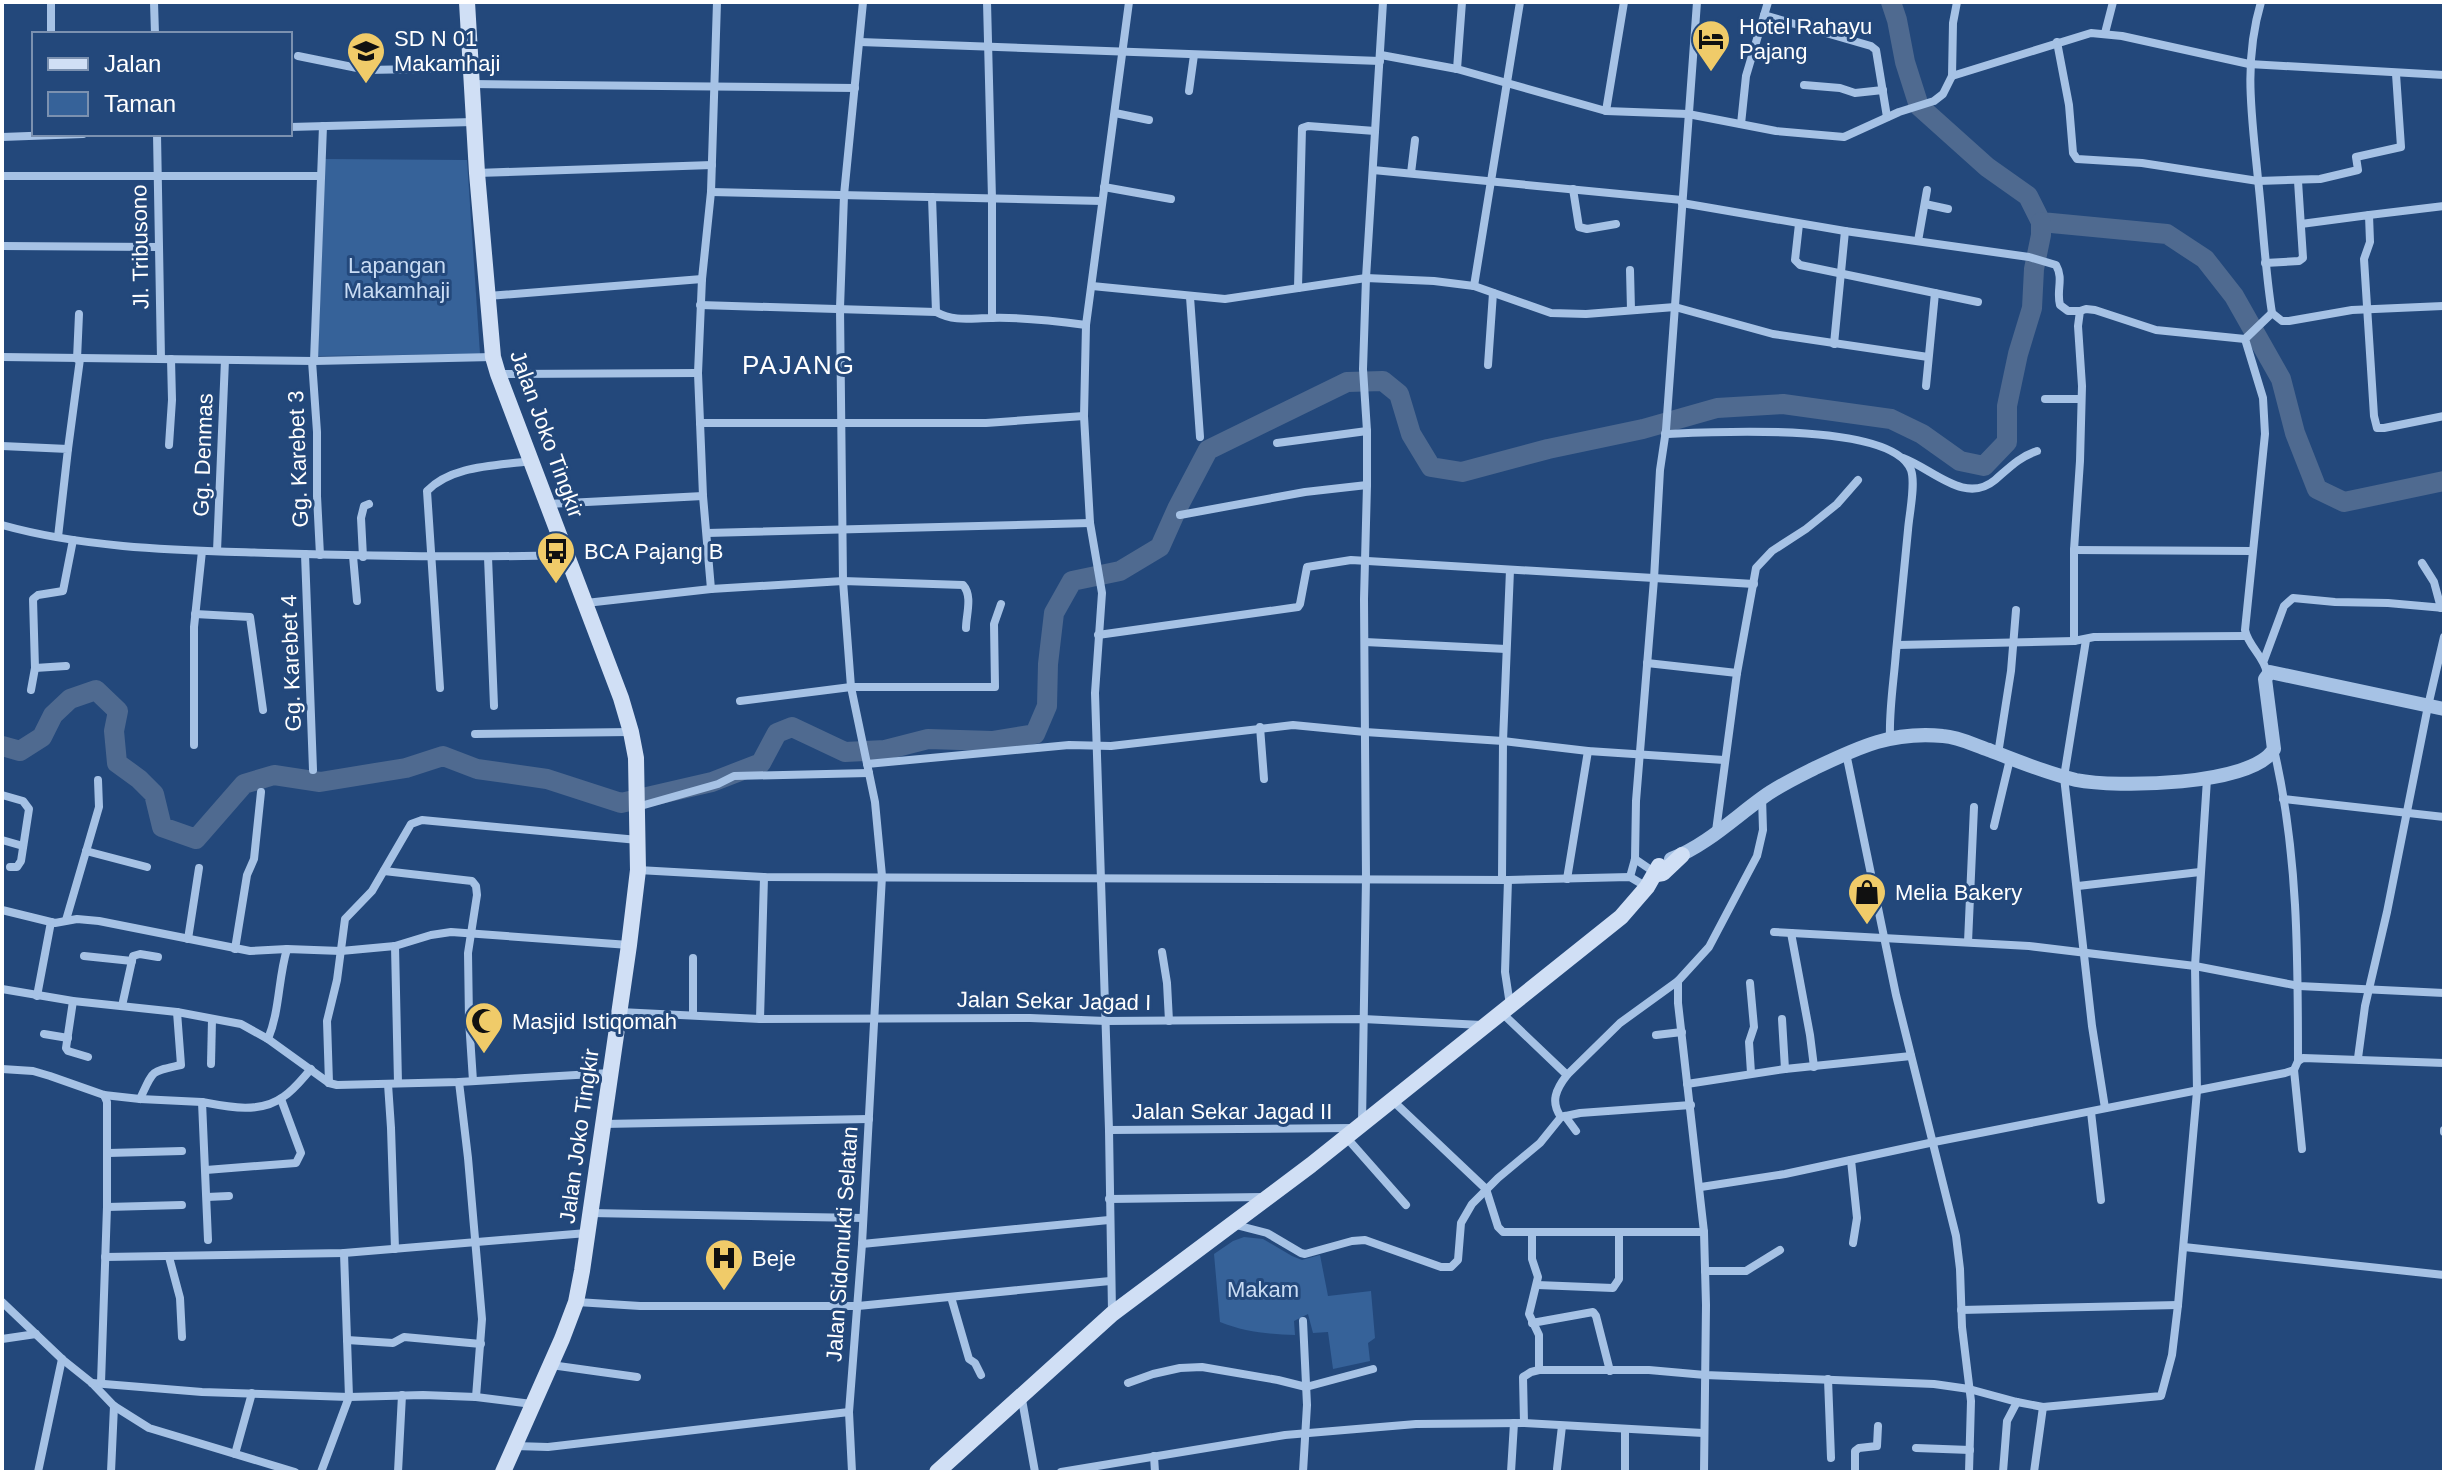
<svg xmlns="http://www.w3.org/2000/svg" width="2446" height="1474" font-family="Helvetica,sans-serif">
	<rect width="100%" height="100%" fill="#23487b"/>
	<g fill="#366299">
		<path d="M 325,159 L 467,160 L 480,354 L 318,356 Z"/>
		<path d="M 1244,1237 L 1263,1239 L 1292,1256 L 1302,1260 L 1320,1255 L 1328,1296 L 1371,1291 L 1375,1338 L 1368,1343 L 1370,1361 L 1333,1369 L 1328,1332 L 1313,1333 L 1308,1314 L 1294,1321 L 1295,1335 C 1268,1334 1245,1332 1220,1322 L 1214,1254 L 1233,1241 Z"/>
	</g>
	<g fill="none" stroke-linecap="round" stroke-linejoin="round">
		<g stroke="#4f6a90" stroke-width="20">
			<path d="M 1891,2 L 1897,20 L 1905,62 L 1919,106 L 1987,167 L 2028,196 L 2041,222 L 2167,234 L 2205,259 L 2234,296 L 2281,379 L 2295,433 L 2317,489 L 2344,502 L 2444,481"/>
			<path d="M 2,746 L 20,751 L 42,737 L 53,715 L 70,699 L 96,690 L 118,711 L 114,731 L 117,763 L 139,779 L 154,794 L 162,827 L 196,839 L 244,784 L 274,775 L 320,782 L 406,768 L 443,756 L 477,769 L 547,779 L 621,803 L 712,782 L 761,763 L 777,733 L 792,727 L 845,752 L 885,750 L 928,739 L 992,741 L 1035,734 L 1047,706 L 1048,664 L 1054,613 L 1072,581 L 1120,571 L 1160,547 L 1177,509 L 1208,450 L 1347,382 L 1383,381 L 1399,394 L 1411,434 L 1431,467 L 1462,472 L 1548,449 L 1643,429 L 1717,408 L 1783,404 L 1891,419 L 1922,434 L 1960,461 L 1984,466 L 2007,442 L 2007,406 L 2018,354 L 2032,308 L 2034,269 L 2041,235 L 2041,222"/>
		</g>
		<g stroke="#a6c2e5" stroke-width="8">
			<path d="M 51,2 L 51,34"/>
			<path d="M 154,2 L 155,34"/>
			<path d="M 987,2 L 992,199 L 992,318"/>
			<path d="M 2261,2 C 2243,63 2252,117 2258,179 C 2263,224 2265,269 2272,313 L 2282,321 L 2289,321 L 2352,310 L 2443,306"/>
			<path d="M 1764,15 L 1871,46 L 1876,50 L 1887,117"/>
			<path d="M 2105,33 L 2113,2"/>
			<path d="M 860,42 L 1380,61"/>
			<path d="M 2057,42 L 2069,105 L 2073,153 L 2077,159 L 2142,163 L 2258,181 L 2320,179 L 2358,170 L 2356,157 L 2401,147 L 2396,74"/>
			<path d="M 1381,55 L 1457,69 L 1606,111 L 1688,114 L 1776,131 L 1844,137 L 1899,112 L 1934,101 L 1943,94 L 1952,76 L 1953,23 L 1957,2"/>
			<path d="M 298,56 L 367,70 L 471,68"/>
			<path d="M 1457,69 L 1462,2"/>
			<path d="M 1952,76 L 2091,33 L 2122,36 L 2249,64 L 2444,75"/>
			<path d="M 472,84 L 855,88"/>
			<path d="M 1804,85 L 1840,88 L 1855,93 L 1883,90"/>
			<path d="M 1189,91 L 1194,55"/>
			<path d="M 1606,111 L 1624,2"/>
			<path d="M 1115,113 L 1149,120"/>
			<path d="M 1741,124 L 1746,76 L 1768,2"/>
			<path d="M 290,127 L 473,122"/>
			<path d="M 157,134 L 161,359"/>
			<path d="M 2,137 L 83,134"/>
			<path d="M 1373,170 L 1682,200"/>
			<path d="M 477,173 L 712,165"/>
			<path d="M 1411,173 L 1415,140"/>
			<path d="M 2,176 L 321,176"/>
			<path d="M 1104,187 L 1171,199"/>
			<path d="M 1573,189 L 1579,227 L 1587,229 L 1616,224"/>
			<path d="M 711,192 L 1102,201"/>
			<path d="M 932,197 L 936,312 C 955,322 971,318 991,318 C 1022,317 1056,321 1086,325"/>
			<path d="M 1682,203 L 1845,231 L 2029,257 L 2056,265 C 2064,279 2056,290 2060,305 L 2068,311 L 2080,311"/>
			<path d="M 1925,204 L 1948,209"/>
			<path d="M 2369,215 L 2444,206"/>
			<path d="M 1799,224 L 1795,260 L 1800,265 L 1978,302"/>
			<path d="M 2301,224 L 2369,215 L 2370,242 L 2364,259 L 2374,416 L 2377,428 L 2384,428 L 2444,416"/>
			<path d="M 1918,241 L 1927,190"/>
			<path d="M 2,246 L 158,247"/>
			<path d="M 2265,263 L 2299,261 L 2303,258 L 2298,181"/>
			<path d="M 1630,270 L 1631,310"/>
			<path d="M 1092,286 L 1225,299 L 1366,278 L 1434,281 L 1474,286 L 1551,313 L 1586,314 L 1675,307 L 1773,334 L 1928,357"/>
			<path d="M 1474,286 L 1520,2"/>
			<path d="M 1298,288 L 1302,128 L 1308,126 L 1375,131"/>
			<path d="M 488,296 L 702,279"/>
			<path d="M 1190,297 L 1200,437"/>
			<path d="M 700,305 L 936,312"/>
			<path d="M 1834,344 L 1845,231"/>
			<path d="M 2,357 L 314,361 L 493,357"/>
			<path d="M 77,359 L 79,314"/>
			<path d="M 312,361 L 317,432 L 317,496 L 320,555"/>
			<path d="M 314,361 L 323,126"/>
			<path d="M 1488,365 L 1493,293"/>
			<path d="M 499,374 L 698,373"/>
			<path d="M 1926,386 L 1935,293"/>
			<path d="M 2045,399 L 2081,399"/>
			<path d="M 700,423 L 986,423 L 1084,416"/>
			<path d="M 1665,434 C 1711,432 1892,421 1911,470 C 1916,484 1909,515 1908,530 C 1904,571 1900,611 1896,652 C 1894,680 1889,709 1890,737"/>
			<path d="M 1277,443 L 1367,431"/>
			<path d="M 169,445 L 172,400 L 171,359"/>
			<path d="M 2,446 L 68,449 L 58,537"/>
			<path d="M 68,449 L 80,359"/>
			<path d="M 1903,458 C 1933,469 1965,505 1995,480 C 2009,468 2019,457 2037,451"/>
			<path d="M 548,504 L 703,496"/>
			<path d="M 1180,515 L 1305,492 L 1367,485"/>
			<path d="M 2,525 C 88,549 180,550 268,553 C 368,556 466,558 566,555"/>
			<path d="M 707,533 L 1090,523"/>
			<path d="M 2074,550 L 2252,551"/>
			<path d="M 217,551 L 225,360"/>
			<path d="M 305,554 L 313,770"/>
			<path d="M 353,556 L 357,601"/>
			<path d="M 363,557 L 361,518 L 364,506 L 369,504"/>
			<path d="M 488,557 L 494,706"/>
			<path d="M 2422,563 L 2434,582 L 2441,608"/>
			<path d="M 711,589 L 703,496 L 698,373 L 702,279 L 711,192 L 717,2"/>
			<path d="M 586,603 L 711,589 L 843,581 L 963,585 C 973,596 966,615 966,628"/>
			<path d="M 195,614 L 250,617 L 263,710"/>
			<path d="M 1098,635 L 1298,607 L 1300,604 L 1307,567 L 1351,560 L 1754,584"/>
			<path d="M 2245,636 L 2094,637 L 2074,641 L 2074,550 L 2080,461 L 2082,386 L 2078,326 L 2080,311 L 2086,309 L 2095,310 L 2156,330 L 2245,339"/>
			<path d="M 2086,640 L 2064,777 L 2092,1026 L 2105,1108"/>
			<path d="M 1365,642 L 1506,649"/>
			<path d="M 1897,645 L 2074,641"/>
			<path d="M 2264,660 L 2284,606 L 2293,598 L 2335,602 L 2388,603 L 2444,608"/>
			<path d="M 1647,663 L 1737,673"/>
			<path d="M 35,668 L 66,666"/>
			<path d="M 2267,673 C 2264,656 2248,646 2245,630 L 2265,434 L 2263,398 L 2245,339 L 2272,313"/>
			<path d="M 440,688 L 427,491 C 452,465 497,466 530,461"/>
			<path d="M 31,690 L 35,668 L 33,599 L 38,595 L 63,591 L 73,540"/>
			<path d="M 740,701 L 851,687 L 995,687 L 994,624 L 1001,604"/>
			<path d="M 1260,727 L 1264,779"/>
			<path d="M 475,734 L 631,732"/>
			<path d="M 194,745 L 194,627 L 202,551"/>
			<path d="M 2274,750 C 2298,852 2298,957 2298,1061"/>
			<path d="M 1846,753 L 1896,995 L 1956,1236 L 1960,1269 L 1962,1327 L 1971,1401 L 1969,1472"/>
			<path d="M 1998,754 L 2011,671 L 2016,610"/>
			<path d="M 867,764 L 1069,745 L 1111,746 L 1293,725 L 1365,732 L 1503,741 L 1588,751 L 1724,760"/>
			<path d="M 2,795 L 23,801 L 29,809 L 21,861 L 17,867 L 10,867"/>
			<path d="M 2283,799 L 2444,817"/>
			<path d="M 637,807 L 718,784 L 734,776 L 869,773"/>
			<path d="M 1994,826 L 2010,759"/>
			<path d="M 1716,831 L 1737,673 L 1756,568 L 1772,551 L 1806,529 L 1837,504 L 1858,480"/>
			<path d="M 2,840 L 23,846"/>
			<path d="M 86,851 L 147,867"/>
			<path d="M 1635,859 L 1657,874"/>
			<path d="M 638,870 L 764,877 L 1508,880 L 1630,877 L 1647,887"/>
			<path d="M 384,871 L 472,881 L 476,886 L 477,895 L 468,953 L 469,1020 L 473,1081"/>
			<path d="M 1630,877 L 1635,859 L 1636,801 L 1654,579 L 1660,470 L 1666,430 L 1697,2"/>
			<path d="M 1502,879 L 1503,741 L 1510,570"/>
			<path d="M 1567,879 L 1588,751"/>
			<path d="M 1508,880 L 1505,972 L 1510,1005"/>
			<path d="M 2078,886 L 2200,872"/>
			<path d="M 2,910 L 55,923 L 77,919 L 99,921 L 250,951 L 287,949 L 341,951 L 395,946 L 431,935 L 451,932 L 629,945"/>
			<path d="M 66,920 L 99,807 L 98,780"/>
			<path d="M 1774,932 L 2029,946 L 2195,966 L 2299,986 L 2444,993"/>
			<path d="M 1791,933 L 1810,1035 L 1814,1067"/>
			<path d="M 188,939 L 199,868"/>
			<path d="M 1968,942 L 1974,807"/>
			<path d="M 395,946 L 398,1083"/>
			<path d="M 235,949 L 247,875 L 254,859 L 261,792"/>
			<path d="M 1162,952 L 1167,983 L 1169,1021"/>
			<path d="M 84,956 L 132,961"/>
			<path d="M 693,958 L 693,1015"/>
			<path d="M 1750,983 L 1754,1027 L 1749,1042 L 1751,1073"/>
			<path d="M 2,989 L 73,1001 L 177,1012 L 241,1024 L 268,1039 L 329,1083 L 337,1085 L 459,1082 L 610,1073"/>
			<path d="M 37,996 L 51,922"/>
			<path d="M 73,1001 L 66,1048 L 68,1051 L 88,1057"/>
			<path d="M 122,1006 L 133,956 L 140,954 L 158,957"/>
			<path d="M 620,1012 L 760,1019 L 1030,1018 L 1106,1021 L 1363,1019 L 1482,1025"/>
			<path d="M 1502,1013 L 1567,1075 C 1556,1089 1550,1102 1561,1117 L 1580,1113 L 1691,1105"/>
			<path d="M 760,1019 L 764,877"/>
			<path d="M 1782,1019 L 1785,1069"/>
			<path d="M 44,1034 L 68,1038"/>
			<path d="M 1656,1035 L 1682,1032"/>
			<path d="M 268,1039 C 280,1010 278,979 287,949"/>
			<path d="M 2358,1058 L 2365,1006 L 2387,912 L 2428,706 L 2444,637"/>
			<path d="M 211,1064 L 212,1019"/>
			<path d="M 2,1069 L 33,1071 L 50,1076 L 104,1095 L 140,1099 L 202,1102"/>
			<path d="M 2294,1070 L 2302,1149"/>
			<path d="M 1567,1075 L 1620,1023 L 1678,981"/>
			<path d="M 459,1082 L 468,1158 L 482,1319 L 476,1397"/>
			<path d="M 329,1083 L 327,1021 L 337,980 L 345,919 L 372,891 L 411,824 L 422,820 L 638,840"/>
			<path d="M 388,1084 L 391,1128 L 395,1249"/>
			<path d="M 1687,1084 L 1785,1069 L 1911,1056"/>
			<path d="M 140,1099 C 154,1069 150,1072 181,1065 L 177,1012"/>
			<path d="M 1392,1100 L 1486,1189 L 1498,1227 L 1503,1232 L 1704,1232"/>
			<path d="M 2091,1112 L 2101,1200"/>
			<path d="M 1565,1116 L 1576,1131"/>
			<path d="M 1362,1123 L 1366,878 L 1364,599 L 1367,485 L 1367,431 L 1363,369 L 1366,278 L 1383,2"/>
			<path d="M 603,1124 L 869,1119"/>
			<path d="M 1109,1130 L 1354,1128"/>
			<path d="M 2444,1132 L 2444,1130"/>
			<path d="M 1346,1137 L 1406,1205"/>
			<path d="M 108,1153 L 182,1151"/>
			<path d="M 1851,1160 L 1857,1218 L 1853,1243"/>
			<path d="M 206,1170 L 296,1163 L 301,1153 L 281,1099"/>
			<path d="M 1701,1187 L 1785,1174 L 1934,1142 L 2285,1073 L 2294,1070 L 2298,1061 L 2303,1058 L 2444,1063"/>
			<path d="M 207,1197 L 229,1196"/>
			<path d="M 1109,1199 L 1264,1197"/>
			<path d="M 107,1207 L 182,1205"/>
			<path d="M 590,1213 L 863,1218"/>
			<path d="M 1232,1224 L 1267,1233 L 1301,1253 L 1305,1254 L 1352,1241 L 1365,1240 L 1441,1267 L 1451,1267 L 1458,1260 L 1461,1223 L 1472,1204 L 1498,1178 L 1540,1143 L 1561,1117"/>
			<path d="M 1532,1234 L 1532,1259 L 1538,1277 L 1529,1314 L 1539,1335 L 1539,1370"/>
			<path d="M 208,1240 L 202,1102 C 228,1107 260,1114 283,1097 C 294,1090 302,1079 311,1069"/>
			<path d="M 862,1244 L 1109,1220"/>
			<path d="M 2184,1247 L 2444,1275"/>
			<path d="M 105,1257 L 344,1253 L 587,1233"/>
			<path d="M 169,1257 L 180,1298 L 182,1337"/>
			<path d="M 1705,1271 L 1746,1271 L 1780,1250"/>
			<path d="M 1537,1285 L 1613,1288 L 1619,1279 L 1619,1233"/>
			<path d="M 951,1297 L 969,1359 L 975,1363 L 981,1375"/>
			<path d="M 2,1302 L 62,1359 L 92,1383 L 114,1406 L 149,1428 L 295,1472"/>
			<path d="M 577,1302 L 640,1306 L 858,1306 L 1110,1281"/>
			<path d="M 1961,1310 L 2178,1305"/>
			<path d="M 1112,1312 L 1109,1130 L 1095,693 L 1102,593 L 1090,523 L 1084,416 L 1086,325 L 1129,2"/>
			<path d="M 1303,1321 L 1307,1405 L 1303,1472"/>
			<path d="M 1532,1323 L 1593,1312 L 1596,1316 L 1610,1371"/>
			<path d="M 2,1339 L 36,1334"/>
			<path d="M 347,1340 L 393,1343 L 404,1337 L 481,1344"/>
			<path d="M 551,1365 L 637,1377"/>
			<path d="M 1828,1379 L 1831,1458"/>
			<path d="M 92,1383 L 202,1392 L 349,1397 L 423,1395 L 476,1397 L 532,1404"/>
			<path d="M 101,1383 L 107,1207 L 107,1102 L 104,1095"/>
			<path d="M 1128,1383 L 1153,1374 L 1180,1368 L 1202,1367 L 1278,1380 L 1306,1387 L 1373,1369"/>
			<path d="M 1021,1394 L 1035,1472"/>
			<path d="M 1524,1423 L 1523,1377 L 1531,1372 L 1539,1370 L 1649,1370 L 1705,1375 L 1934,1384 L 1969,1389 L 2017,1402 L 2043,1407 L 2161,1396 L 2172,1355 L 2178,1305 L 2197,1091 L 2195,966 L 2207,779"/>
			<path d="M 515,1446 L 548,1447 L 849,1412"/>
			<path d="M 1916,1448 L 1970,1450"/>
			<path d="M 235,1454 L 252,1393"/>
			<path d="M 1154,1456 L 1155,1472"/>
			<path d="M 1557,1469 L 1562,1426"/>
			<path d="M 38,1472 L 62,1359"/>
			<path d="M 111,1472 L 114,1406"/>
			<path d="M 321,1472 L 349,1397 L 344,1253"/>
			<path d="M 398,1472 L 402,1395"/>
			<path d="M 852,1472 L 849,1412 L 862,1244 L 882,876 L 875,802 L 851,687 L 843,581 L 840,308 L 844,195 L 863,2"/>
			<path d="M 1061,1472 L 1285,1435 L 1416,1424 L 1524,1423 L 1703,1433"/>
			<path d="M 1511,1472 L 1514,1423"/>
			<path d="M 1625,1472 L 1625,1429"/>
			<path d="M 1704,1472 L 1706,1305 L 1704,1232 L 1678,1003 L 1678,981 L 1709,947 L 1757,856 L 1763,830 L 1762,797"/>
			<path d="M 1855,1472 L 1855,1451 L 1859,1448 L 1877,1446 L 1878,1426"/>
			<path d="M 2003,1472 L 2007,1421 L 2017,1402"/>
			<path d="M 2034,1472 L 2043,1407"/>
		</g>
		<path stroke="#a6c2e5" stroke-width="14" d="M 1671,859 C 1705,846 1733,819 1762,798 C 1778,786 1797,777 1815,768 C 1859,747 1892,731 1943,736 C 1959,737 1974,745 1989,750 C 2017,761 2046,773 2076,780 C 2115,788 2253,786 2274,749 L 2265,679 L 2270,672 L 2444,709"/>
		<g stroke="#d0dff5" stroke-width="16">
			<path d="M 467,2 L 477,173 L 493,357 L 498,374 L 621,698 L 631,732 L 636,758 L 638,870 L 629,945 L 582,1271 L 576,1302 L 562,1339 L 503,1472"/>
			<path d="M 1657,874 L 1663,873 L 1682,855"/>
			<path d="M 937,1472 L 1112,1314 L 1311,1165 L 1621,917 L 1647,887 L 1659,866"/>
		</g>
	</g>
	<defs>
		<g id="hotel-pin" transform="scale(2)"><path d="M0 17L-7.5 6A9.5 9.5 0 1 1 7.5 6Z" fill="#f0cb69" stroke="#23487b"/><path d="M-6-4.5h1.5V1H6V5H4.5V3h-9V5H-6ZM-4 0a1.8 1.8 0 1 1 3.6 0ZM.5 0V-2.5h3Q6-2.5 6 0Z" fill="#111"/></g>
		<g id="school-pin" transform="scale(2)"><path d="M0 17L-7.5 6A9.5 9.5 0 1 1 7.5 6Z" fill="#f0cb69" stroke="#23487b"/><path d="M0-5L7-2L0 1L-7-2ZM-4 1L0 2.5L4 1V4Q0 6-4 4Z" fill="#111"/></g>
		<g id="bus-pin" transform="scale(2)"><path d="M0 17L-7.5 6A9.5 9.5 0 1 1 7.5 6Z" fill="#f0cb69" stroke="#23487b"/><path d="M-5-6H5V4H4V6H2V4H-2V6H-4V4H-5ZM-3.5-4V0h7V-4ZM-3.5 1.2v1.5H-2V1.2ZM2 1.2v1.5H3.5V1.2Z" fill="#111"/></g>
		<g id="shop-pin" transform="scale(2)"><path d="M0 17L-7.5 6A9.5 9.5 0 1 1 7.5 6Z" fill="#f0cb69" stroke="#23487b"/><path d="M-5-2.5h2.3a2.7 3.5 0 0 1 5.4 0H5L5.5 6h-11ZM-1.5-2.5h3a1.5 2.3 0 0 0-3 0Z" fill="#111"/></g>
		<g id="mosque-pin" transform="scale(2)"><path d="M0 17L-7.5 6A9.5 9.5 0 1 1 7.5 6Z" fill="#f0cb69" stroke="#23487b"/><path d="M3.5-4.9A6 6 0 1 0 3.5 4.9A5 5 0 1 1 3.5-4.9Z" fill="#111"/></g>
		<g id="hospital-pin" transform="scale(2)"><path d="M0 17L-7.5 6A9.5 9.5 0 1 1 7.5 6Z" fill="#f0cb69" stroke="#23487b"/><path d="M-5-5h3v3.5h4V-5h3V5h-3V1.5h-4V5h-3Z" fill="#111"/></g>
	</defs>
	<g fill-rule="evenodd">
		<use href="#hotel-pin" x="1711" y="39"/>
		<use href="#school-pin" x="366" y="51"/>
		<use href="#bus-pin" x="556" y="551"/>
		<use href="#shop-pin" x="1867" y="892"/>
		<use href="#mosque-pin" x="484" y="1021"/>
		<use href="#hospital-pin" x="724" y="1258"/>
	</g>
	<g text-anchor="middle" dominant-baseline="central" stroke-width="6" stroke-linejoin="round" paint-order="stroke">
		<g font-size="22" fill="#fff" stroke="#23487b" text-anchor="start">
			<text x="1739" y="26">Hotel Rahayu<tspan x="1739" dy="25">Pajang</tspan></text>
			<text x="394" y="38">SD N 01<tspan x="394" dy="25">Makamhaji</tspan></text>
			<text x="584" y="551">BCA Pajang B</text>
			<text x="1895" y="892">Melia Bakery</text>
			<text x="512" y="1021">Masjid Istiqomah</text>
			<text x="752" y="1258">Beje</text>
		</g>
		<g font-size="22" fill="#fff" stroke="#23487b">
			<text transform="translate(140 247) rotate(-91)">Jl. Tribusono</text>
			<text transform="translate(547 434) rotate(70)">Jalan Joko Tingkir</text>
			<text transform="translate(203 455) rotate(-88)">Gg. Denmas</text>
			<text transform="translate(298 459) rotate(-92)">Gg. Karebet 3</text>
			<text transform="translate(291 663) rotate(-92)">Gg. Karebet 4</text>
			<text transform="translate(1054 1001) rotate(1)">Jalan Sekar Jagad I</text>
			<text x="1232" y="1111">Jalan Sekar Jagad II</text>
			<text transform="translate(579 1136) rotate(-82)">Jalan Joko Tingkir</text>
			<text transform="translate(842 1244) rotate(-86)">Jalan Sidomukti Selatan</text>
		</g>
		<g font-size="22" fill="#c9dcf4" stroke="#23487b">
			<text x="397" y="265">Lapangan<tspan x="397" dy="25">Makamhaji</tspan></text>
			<text x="1263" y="1289">Makam</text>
		</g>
		<g font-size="26" letter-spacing="2" fill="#fff" stroke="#23487b">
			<text x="799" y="365">PAJANG</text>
		</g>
	</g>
	<rect width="2446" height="1474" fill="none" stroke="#ffffff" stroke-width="8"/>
	<rect x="32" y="32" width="260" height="104" fill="#23487b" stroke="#7b91b0" stroke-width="2"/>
	<rect x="48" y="58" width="40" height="12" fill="#d0dff5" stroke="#7b91b0" stroke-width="2"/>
	<text x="104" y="72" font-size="24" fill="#ffffff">Jalan</text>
	<rect x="48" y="92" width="40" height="24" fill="#366299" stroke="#7b91b0" stroke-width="2"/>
	<text x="104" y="112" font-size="24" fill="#ffffff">Taman</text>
</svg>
